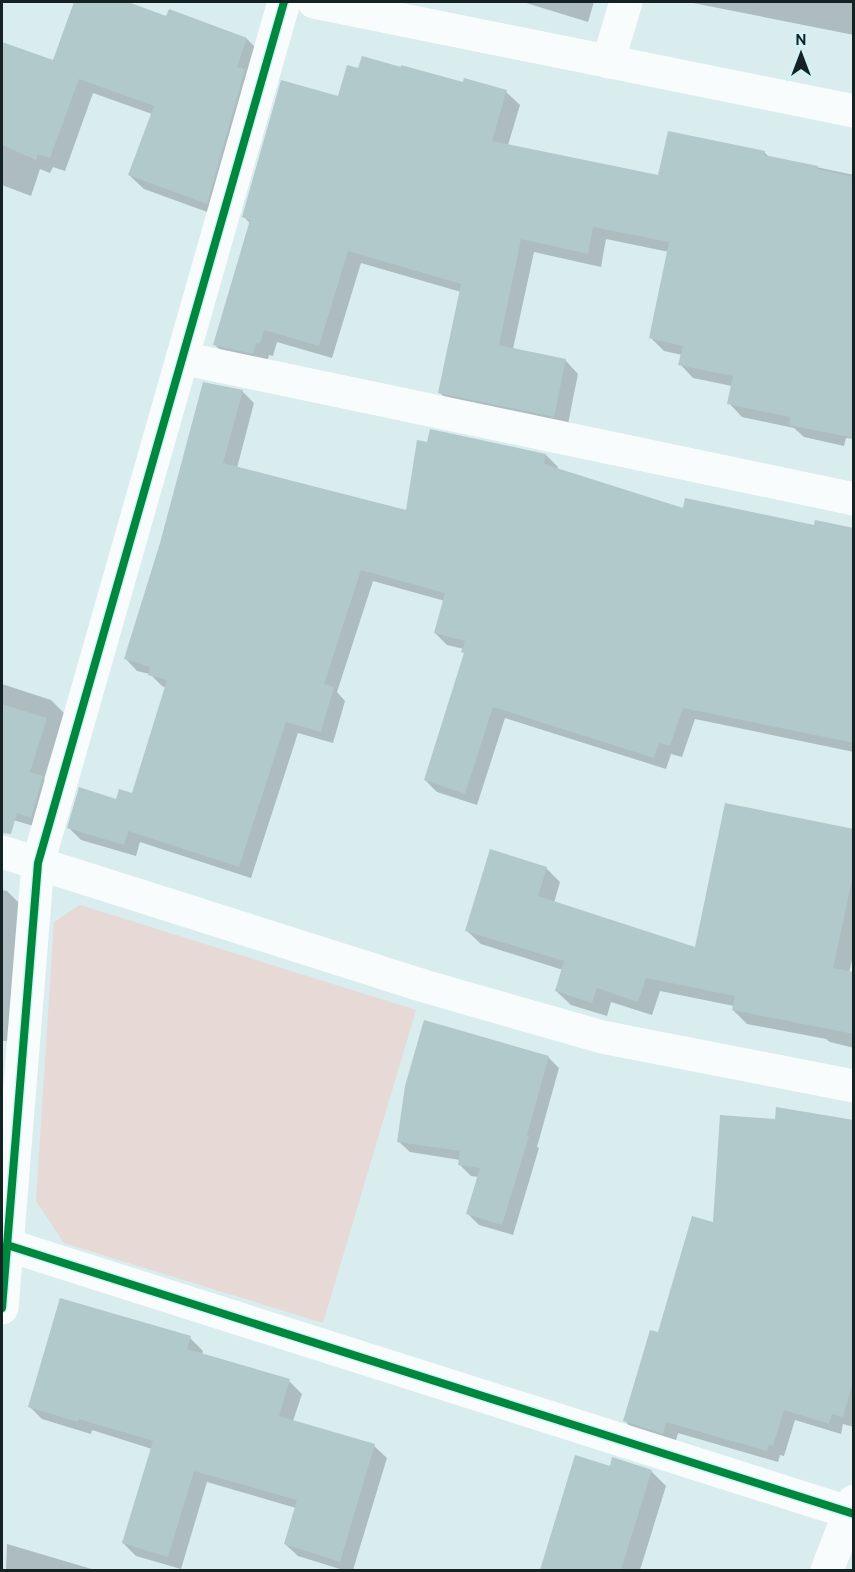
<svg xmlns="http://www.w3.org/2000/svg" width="855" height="1572" font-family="Cabin,sans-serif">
	<rect width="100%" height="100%" fill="#d9ecee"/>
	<path fill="#e7d9d5" d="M 80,905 L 416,1010 L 323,1323 L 64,1243 L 36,1201 L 54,922 Z"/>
	<g fill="#0003">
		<path d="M 76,2 L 123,2 L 167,18 L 170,11 L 247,39 L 261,53 L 221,217 L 144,189 L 129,175 L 152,114 L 93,93 L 65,171 L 53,167 L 50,173 L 40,169 L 31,196 L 2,185 L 2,43 L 54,62 Z"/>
		<path d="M 523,2 L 594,2 L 588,22 Z"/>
		<path d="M 688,2 L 854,2 L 854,35 Z"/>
		<path d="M 359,70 L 464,84 L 506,92 L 520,105 L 508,145 L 659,177 L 764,152 L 769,157 L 854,175 L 854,439 L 846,438 L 844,446 L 804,437 L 794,428 L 742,417 L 729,403 L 732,386 L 693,378 L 680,364 L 682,355 L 664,351 L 651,338 L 669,252 L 606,239 L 601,267 L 534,252 L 513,349 L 565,360 L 578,374 L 567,429 L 453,405 L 439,392 L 461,292 L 361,263 L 332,358 L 277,342 L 273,356 L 269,355 L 266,366 L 228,358 L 215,345 L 251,224 L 244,217 Z"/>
		<path d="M 242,391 L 254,403 L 237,468 L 408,511 L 546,455 L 558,467 L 557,469 L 684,510 L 854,539 L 854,752 L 695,719 L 682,757 L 671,754 L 666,769 L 505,718 L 477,805 L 437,792 L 425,780 L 465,654 L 464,649 L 447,645 L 435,633 L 445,601 L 373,581 L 337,692 L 345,701 L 333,743 L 298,733 L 251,878 L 140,842 L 136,856 L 81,840 L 69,828 L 117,800 L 133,794 L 166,688 L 162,686 L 150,674 L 137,671 L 125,658 Z"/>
		<path d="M 2,684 L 51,700 L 64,713 L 44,779 L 55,790 L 44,829 L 6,818 L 2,813 Z"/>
		<path d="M 854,830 L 854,952 L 849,973 L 854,973 L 854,1048 L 830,1042 L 826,1039 L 747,1024 L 733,1010 L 734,1006 L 660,991 L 652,1015 L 611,1002 L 607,1016 L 571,1005 L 556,991 L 563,970 L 481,944 L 466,930 L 546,868 L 560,882 L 554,903 L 696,949 Z"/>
		<path d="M 2,890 L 7,891 L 19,903 L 10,1041 L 2,1041 Z"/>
		<path d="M 548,1057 L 559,1068 L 537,1147 L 539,1148 L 513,1235 L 479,1225 L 468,1214 L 479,1177 L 471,1176 L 460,1165 L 460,1160 L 410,1152 L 398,1141 Z"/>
		<path d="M 776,1121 L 854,1122 L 854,1427 L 843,1424 L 841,1434 L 795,1420 L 784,1456 L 780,1455 L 778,1462 L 678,1433 L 675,1444 L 636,1432 L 624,1420 L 659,1334 L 714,1224 Z"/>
		<path d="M 190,1338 L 203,1351 L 202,1355 L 289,1381 L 302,1394 L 293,1421 L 374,1446 L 387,1458 L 353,1570 L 343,1570 L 298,1556 L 285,1544 L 296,1508 L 207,1482 L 181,1569 L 136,1556 L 123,1543 L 152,1449 L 92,1430 L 91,1434 L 42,1419 L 29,1406 Z"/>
		<path d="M 576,1457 L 611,1467 L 651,1471 L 666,1486 L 640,1570 L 541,1570 Z"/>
		<path d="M 7,1544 L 95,1570 L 6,1570 Z"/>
	</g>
	<g fill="#b1c9cb">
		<path d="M 74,2 L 128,2 L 166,16 L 169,9 L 247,38 L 237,67 L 245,69 L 207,204 L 128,175 L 154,106 L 79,79 L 50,158 L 38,154 L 36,160 L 2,145 L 2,42 L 53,60 Z"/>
		<path d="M 362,56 L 401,67 L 401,65 L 463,82 L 464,78 L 507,90 L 492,141 L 658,175 L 668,131 L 765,151 L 764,155 L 818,166 L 818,169 L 854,177 L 854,438 L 789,425 L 790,417 L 727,404 L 733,376 L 678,365 L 683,346 L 649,338 L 669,242 L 593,227 L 588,254 L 521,239 L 499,345 L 566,359 L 554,417 L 438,393 L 461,284 L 348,251 L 319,346 L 264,330 L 260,344 L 256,343 L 253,354 L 213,345 L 250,220 L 242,217 L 281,80 L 338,96 L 347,65 L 358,68 Z"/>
		<path d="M 203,382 L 243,390 L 223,463 L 406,510 L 417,440 L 427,442 L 430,429 L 546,454 L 544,464 L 683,508 L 685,498 L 814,525 L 815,520 L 854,528 L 854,743 L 683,708 L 670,746 L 659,743 L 654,758 L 493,707 L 465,794 L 424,780 L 464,653 L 461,652 L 465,641 L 434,633 L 445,593 L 361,570 L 324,684 L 334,687 L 321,732 L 286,722 L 239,867 L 128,831 L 124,845 L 67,828 L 79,787 L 116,799 L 119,789 L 132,793 L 167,680 L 148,675 L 150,667 L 124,659 L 160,543 Z"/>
		<path d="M 2,704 L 47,718 L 30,772 L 43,776 L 31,818 L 17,813 L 11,834 L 2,833 Z"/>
		<path d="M 725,803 L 854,829 L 854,871 L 833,968 L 854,972 L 854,1034 L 732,1010 L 735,996 L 646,978 L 638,1002 L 597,988 L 592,1003 L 555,991 L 564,961 L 465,931 L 490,849 L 547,867 L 538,896 L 695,947 Z"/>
		<path d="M 424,1020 L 549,1056 L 527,1135 L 529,1136 L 502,1225 L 466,1214 L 480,1168 L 458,1165 L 460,1151 L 397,1142 L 405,1086 Z"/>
		<path d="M 776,1107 L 854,1120 L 854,1378 L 843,1417 L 832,1414 L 829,1424 L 784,1410 L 773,1446 L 769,1444 L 767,1451 L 666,1422 L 663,1434 L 623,1421 L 650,1330 L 658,1332 L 692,1216 L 713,1222 L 720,1115 L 775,1119 Z"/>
		<path d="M 60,1298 L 191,1336 L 187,1349 L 290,1379 L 279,1416 L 375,1444 L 340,1562 L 284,1544 L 297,1500 L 194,1471 L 168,1557 L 122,1543 L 153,1441 L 79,1419 L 78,1422 L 28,1407 Z"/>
		<path d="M 575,1455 L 610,1466 L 612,1457 L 652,1470 L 621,1570 L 540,1570 Z"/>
	</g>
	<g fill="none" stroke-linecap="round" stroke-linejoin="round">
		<g stroke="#f9fcfc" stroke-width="33">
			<path d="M 314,2 L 854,111"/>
			<path d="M 608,62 L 626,2"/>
			<path d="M 182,358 L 854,499"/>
			<path d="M 2,852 L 424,986 L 602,1037 L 854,1086"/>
			<path d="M 7,1245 L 854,1514"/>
			<path d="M 2,1308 L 38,863 L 284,2"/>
			<path d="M 827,1570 L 854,1501"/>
		</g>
		<g stroke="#d0f3f7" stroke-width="11">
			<g id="cycleway">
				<path d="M 7,1245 L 854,1514"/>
				<path d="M 2,1308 L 38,863 L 284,2"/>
			</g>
		</g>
		<use href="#cycleway" stroke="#00873e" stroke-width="8"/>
	</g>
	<rect width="855" height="1572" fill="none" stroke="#142223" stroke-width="6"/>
	<g transform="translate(801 54)" stroke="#d0f3f7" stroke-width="4.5" paint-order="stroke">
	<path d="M0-4.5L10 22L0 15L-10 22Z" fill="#142223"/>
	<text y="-9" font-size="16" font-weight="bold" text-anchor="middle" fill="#142223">N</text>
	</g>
</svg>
